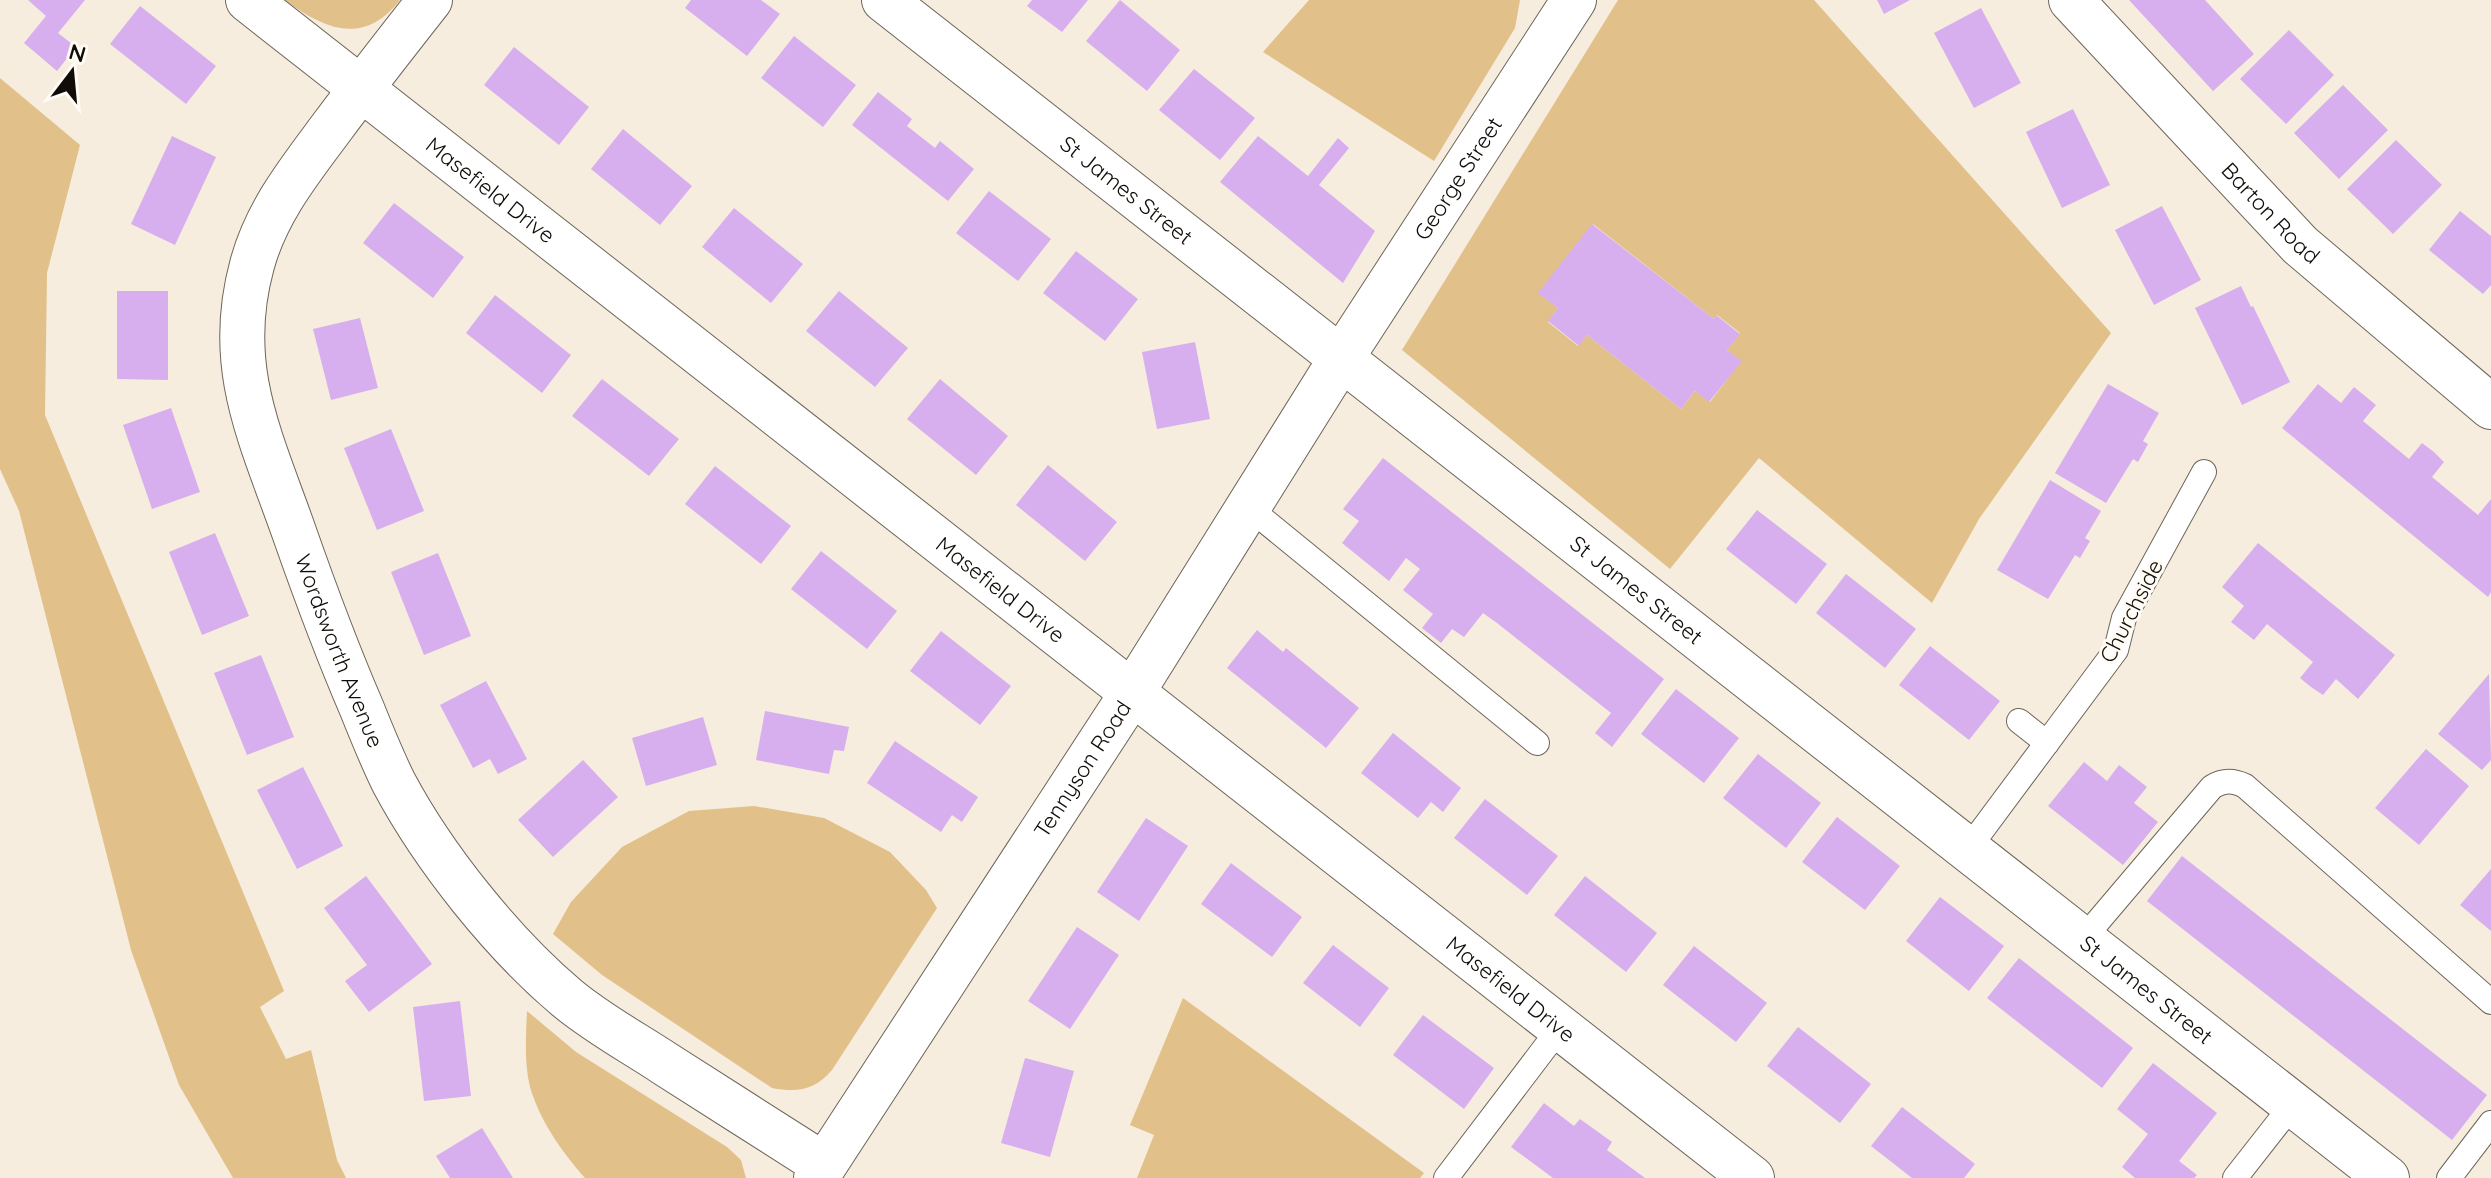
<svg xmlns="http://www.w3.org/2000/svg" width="2491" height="1178" font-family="Quicksand,sans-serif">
	<rect width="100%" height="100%" fill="#f6edde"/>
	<g fill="#e2c089" fill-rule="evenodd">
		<path d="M 285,0 L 400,0 C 364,46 325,30 285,0 Z"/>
		<path d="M 1309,0 L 1520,0 L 1515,28 L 1434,161 L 1263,52 Z"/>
		<path d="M 1618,0 L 1814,0 L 2111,333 L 1979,519 L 1932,603 L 1759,458 L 1670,569 L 1402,350 ZM 1593,224 L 1714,319 L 1717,315 L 1740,333 L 1727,350 L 1741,361 L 1710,402 L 1695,391 L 1681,409 L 1587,335 L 1578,346 L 1548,322 L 1558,308 L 1539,293 Z"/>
		<path d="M 0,78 L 80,145 L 47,273 L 45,415 L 284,991 L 260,1007 L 286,1059 L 311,1050 L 337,1160 L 346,1178 L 233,1178 L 179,1085 L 131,950 L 19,511 L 0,469 Z"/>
		<path d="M 754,806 L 824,818 L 890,852 L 926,890 L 937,908 L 832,1070 C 815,1090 798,1093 772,1088 L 602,975 L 553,934 L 571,902 L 622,847 L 689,811 Z"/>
		<path d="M 1183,998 L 1424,1173 L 1420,1178 L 1137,1178 L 1154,1135 L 1130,1125 Z"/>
		<path d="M 527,1011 L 576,1052 L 727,1147 L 741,1160 L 746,1178 L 585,1178 C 562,1152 540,1121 530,1087 C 524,1063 526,1035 527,1011 Z"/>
	</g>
	<g fill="#d7afee">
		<path d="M 28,0 L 85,0 L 58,33 L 76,47 L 57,71 L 24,43 L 46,16 Z"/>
		<path d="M 691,0 L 761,0 L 780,14 L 747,56 L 685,8 Z"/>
		<path d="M 1032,0 L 1088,0 L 1062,32 L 1027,6 Z"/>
		<path d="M 1120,0 L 1180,50 L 1147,91 L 1086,41 Z"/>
		<path d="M 1877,0 L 1910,0 L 1884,14 Z"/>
		<path d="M 2129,0 L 2205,0 L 2254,54 L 2213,91 Z"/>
		<path d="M 140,6 L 216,66 L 186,104 L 110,44 Z"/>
		<path d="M 1981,8 L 2021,83 L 1974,108 L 1934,33 Z"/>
		<path d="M 2289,30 L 2334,75 L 2286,124 L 2240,79 Z"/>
		<path d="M 794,36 L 856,85 L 823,127 L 761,78 Z"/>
		<path d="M 514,47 L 589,107 L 559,145 L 484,85 Z"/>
		<path d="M 1194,69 L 1255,118 L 1220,160 L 1159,110 Z"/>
		<path d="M 2343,85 L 2388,130 L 2339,179 L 2294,133 Z"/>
		<path d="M 878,92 L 912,119 L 907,126 L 935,148 L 940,141 L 974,169 L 948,201 L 852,125 Z"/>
		<path d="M 2073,109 L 2110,185 L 2062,208 L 2026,132 Z"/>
		<path d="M 623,129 L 692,186 L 660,225 L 591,169 Z"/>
		<path d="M 172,136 L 216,157 L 175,245 L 131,224 Z"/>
		<path d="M 1258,136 L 1308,176 L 1338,138 L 1349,148 L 1319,185 L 1375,231 L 1343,283 L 1220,182 Z"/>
		<path d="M 2396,140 L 2442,185 L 2393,234 L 2347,189 Z"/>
		<path d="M 989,191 L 1051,239 L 1018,281 L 956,233 Z"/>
		<path d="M 394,203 L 464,257 L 433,298 L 363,243 Z"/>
		<path d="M 2162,206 L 2201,280 L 2154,305 L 2115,230 Z"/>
		<path d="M 734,208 L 803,264 L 771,303 L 702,247 Z"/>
		<path d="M 2460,211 L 2491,236 L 2491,285 L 2483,294 L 2429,250 Z"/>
		<path d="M 1592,224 L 1714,319 L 1716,315 L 1740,334 L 1727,350 L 1742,361 L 1709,402 L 1695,391 L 1681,409 L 1587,335 L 1579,346 L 1548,321 L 1558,308 L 1538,293 Z"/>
		<path d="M 1076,251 L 1138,299 L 1105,341 L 1043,293 Z"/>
		<path d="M 2241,286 L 2251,307 L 2253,306 L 2290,382 L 2242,405 L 2195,308 Z"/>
		<path d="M 117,291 L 168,291 L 168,380 L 117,379 Z"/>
		<path d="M 839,291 L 908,348 L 875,387 L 806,331 Z"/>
		<path d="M 495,295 L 571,355 L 542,393 L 466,333 Z"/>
		<path d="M 360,318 L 378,388 L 331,400 L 313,329 Z"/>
		<path d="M 1195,342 L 1210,419 L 1157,429 L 1142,352 Z"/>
		<path d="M 602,379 L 679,439 L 649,476 L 572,416 Z"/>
		<path d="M 940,379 L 1008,436 L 976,475 L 907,419 Z"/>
		<path d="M 2108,384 L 2159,413 L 2143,441 L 2148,444 L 2138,462 L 2133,459 L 2106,503 L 2055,473 Z"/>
		<path d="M 2318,384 L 2341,403 L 2354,387 L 2376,405 L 2363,421 L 2409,459 L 2422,443 L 2434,452 L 2444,462 L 2432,477 L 2478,515 L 2491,499 L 2491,592 L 2488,597 L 2282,428 Z"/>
		<path d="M 171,408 L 200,492 L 152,509 L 123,425 Z"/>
		<path d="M 391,429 L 424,511 L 377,530 L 344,448 Z"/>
		<path d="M 1383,458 L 1664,679 L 1612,747 L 1595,733 L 1611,713 L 1497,623 L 1483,613 L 1464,637 L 1452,629 L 1441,643 L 1422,628 L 1433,614 L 1403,590 L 1420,569 L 1406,558 L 1389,581 L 1342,543 L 1359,521 L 1343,509 Z"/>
		<path d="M 1048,465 L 1117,522 L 1085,561 L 1016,505 Z"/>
		<path d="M 715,466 L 791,526 L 761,564 L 685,504 Z"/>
		<path d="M 2050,480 L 2101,511 L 2085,538 L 2090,541 L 2080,558 L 2075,555 L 2048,599 L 1997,570 Z"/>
		<path d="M 1757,510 L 1827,564 L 1796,604 L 1726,549 Z"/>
		<path d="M 215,533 L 249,616 L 202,635 L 169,552 Z"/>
		<path d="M 2258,543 L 2395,655 L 2358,699 L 2336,679 L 2323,695 L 2311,687 L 2300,678 L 2313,662 L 2267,624 L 2254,640 L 2231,622 L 2244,606 L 2222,587 Z"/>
		<path d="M 821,551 L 897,611 L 867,649 L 791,589 Z"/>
		<path d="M 438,553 L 471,636 L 424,655 L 391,572 Z"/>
		<path d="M 1846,574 L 1916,629 L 1885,668 L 1816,613 Z"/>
		<path d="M 1257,630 L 1283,652 L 1286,648 L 1359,708 L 1326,748 L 1227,668 Z"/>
		<path d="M 941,631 L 1011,686 L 980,725 L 910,671 Z"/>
		<path d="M 1930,646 L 2000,701 L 1969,740 L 1899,685 Z"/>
		<path d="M 261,655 L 294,737 L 247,755 L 214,673 Z"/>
		<path d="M 2489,674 L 2491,760 L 2482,770 L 2438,734 Z"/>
		<path d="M 486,681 L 527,759 L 498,774 L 490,759 L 473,768 L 440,705 Z"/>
		<path d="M 1676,689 L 1739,738 L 1704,783 L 1641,734 Z"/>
		<path d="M 765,711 L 849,727 L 844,751 L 834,750 L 829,774 L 756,760 Z"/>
		<path d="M 703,717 L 717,765 L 646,786 L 632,738 Z"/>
		<path d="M 1393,733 L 1461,788 L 1443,812 L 1431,802 L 1418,818 L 1361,773 Z"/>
		<path d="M 895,741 L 978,797 L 962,822 L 952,815 L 941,832 L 867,783 Z"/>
		<path d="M 2426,749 L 2469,786 L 2419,845 L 2375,808 Z"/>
		<path d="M 1758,754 L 1821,803 L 1786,848 L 1723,798 Z"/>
		<path d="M 583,760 L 618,797 L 553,857 L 518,820 Z"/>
		<path d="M 2084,762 L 2107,781 L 2119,765 L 2147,787 L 2134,803 L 2158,822 L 2123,865 L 2048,806 Z"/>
		<path d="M 303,767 L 343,846 L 297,869 L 257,790 Z"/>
		<path d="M 1485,799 L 1558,856 L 1527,895 L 1454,838 Z"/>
		<path d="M 1837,817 L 1900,866 L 1865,910 L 1802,862 Z"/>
		<path d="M 1146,818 L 1188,846 L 1139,921 L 1097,892 Z"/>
		<path d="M 2182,856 L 2487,1095 L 2452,1140 L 2147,901 Z"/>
		<path d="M 1231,863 L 1302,917 L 1272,957 L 1201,904 Z"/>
		<path d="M 2491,869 L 2491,931 L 2460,905 Z"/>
		<path d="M 366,876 L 432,964 L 369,1012 L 345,981 L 367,965 L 324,908 Z"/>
		<path d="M 1585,876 L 1657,933 L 1626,972 L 1554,915 Z"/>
		<path d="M 1940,897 L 2004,946 L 1969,991 L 1906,941 Z"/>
		<path d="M 1077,927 L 1119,955 L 1070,1029 L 1028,1001 Z"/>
		<path d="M 1333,945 L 1389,988 L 1360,1027 L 1303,983 Z"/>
		<path d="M 1694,946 L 1767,1003 L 1736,1042 L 1663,985 Z"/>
		<path d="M 2019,958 L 2133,1048 L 2102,1088 L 1987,998 Z"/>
		<path d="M 460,1001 L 471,1096 L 424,1101 L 413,1007 Z"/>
		<path d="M 1423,1015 L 1494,1068 L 1464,1109 L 1393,1055 Z"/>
		<path d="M 1798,1027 L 1871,1084 L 1840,1123 L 1767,1066 Z"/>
		<path d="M 1025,1058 L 1074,1071 L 1050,1157 L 1001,1143 Z"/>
		<path d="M 2153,1063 L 2217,1113 L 2179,1161 L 2197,1175 L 2194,1178 L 2135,1178 L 2122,1167 L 2148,1134 L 2117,1109 Z"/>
		<path d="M 1544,1103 L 1574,1126 L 1580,1119 L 1612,1142 L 1607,1150 L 1645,1178 L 1553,1178 L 1511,1147 Z"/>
		<path d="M 1902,1107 L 1975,1164 L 1964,1178 L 1912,1178 L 1871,1146 Z"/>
		<path d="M 482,1128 L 513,1178 L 450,1178 L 436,1156 Z"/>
	</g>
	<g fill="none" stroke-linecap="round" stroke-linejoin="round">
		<g stroke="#6d6558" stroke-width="26">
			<g id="lane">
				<path d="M 1248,507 L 1537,743"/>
				<path d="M 2019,721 L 2047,743"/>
				<path d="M 1968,849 L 2116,650 L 2124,618 L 2204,472"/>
				<path d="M 2083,939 L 2212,787 C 2223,780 2233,780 2245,786 L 2491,1002"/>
				<path d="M 1446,1178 L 1560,1028"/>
				<path d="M 2235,1178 L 2293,1104"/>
				<path d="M 2449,1178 L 2491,1123"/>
			</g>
		</g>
		<g stroke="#6d6558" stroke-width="46">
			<g id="street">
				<path id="s1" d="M 248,0 L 1752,1178"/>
				<path id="s2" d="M 430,0 C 397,42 364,84 332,127 C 300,170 266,212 252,265 C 224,367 261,438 294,532 C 315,592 337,651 362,709 C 372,734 382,759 394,783 C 434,858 502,943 567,998 C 597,1023 632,1042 664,1063 C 717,1097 771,1131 824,1165"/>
				<path id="s3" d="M 884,0 L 2387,1178"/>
				<path id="s4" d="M 2071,0 L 2300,245 L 2491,407"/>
				<path id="s5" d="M 816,1178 L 1132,693 L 1342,357 L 1574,0"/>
			</g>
		</g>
		<use href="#lane" stroke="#fff" stroke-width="24"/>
		<use href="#street" stroke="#fff" stroke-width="44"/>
	</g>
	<g text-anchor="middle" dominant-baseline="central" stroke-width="6" stroke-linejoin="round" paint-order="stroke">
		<g font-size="22" fill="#100d08" stroke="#fffbf5">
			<text stroke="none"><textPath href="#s5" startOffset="1188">George Street</textPath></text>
			<text stroke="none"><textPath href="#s1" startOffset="308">Masefield Drive</textPath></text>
			<text stroke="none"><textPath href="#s3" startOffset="308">St James Street</textPath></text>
			<text stroke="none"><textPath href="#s4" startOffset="292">Barton Road</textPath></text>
			<text stroke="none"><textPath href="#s1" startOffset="956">Masefield Drive</textPath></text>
			<text stroke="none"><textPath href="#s3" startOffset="956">St James Street</textPath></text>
			<text transform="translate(2131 611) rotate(-63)">Churchside</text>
			<text stroke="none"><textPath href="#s2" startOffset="724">Wordsworth Avenue</textPath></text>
			<text stroke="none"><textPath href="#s5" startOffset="488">Tennyson Road</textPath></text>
			<text stroke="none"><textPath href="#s1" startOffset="1604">Masefield Drive</textPath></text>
			<text stroke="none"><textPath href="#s3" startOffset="1604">St James Street</textPath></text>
		</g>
	</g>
	<g transform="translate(72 72) rotate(16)" stroke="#fffbf5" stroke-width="6" paint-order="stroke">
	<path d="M0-6L14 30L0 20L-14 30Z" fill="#100d08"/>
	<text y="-12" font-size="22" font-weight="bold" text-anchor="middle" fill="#100d08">N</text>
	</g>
</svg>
